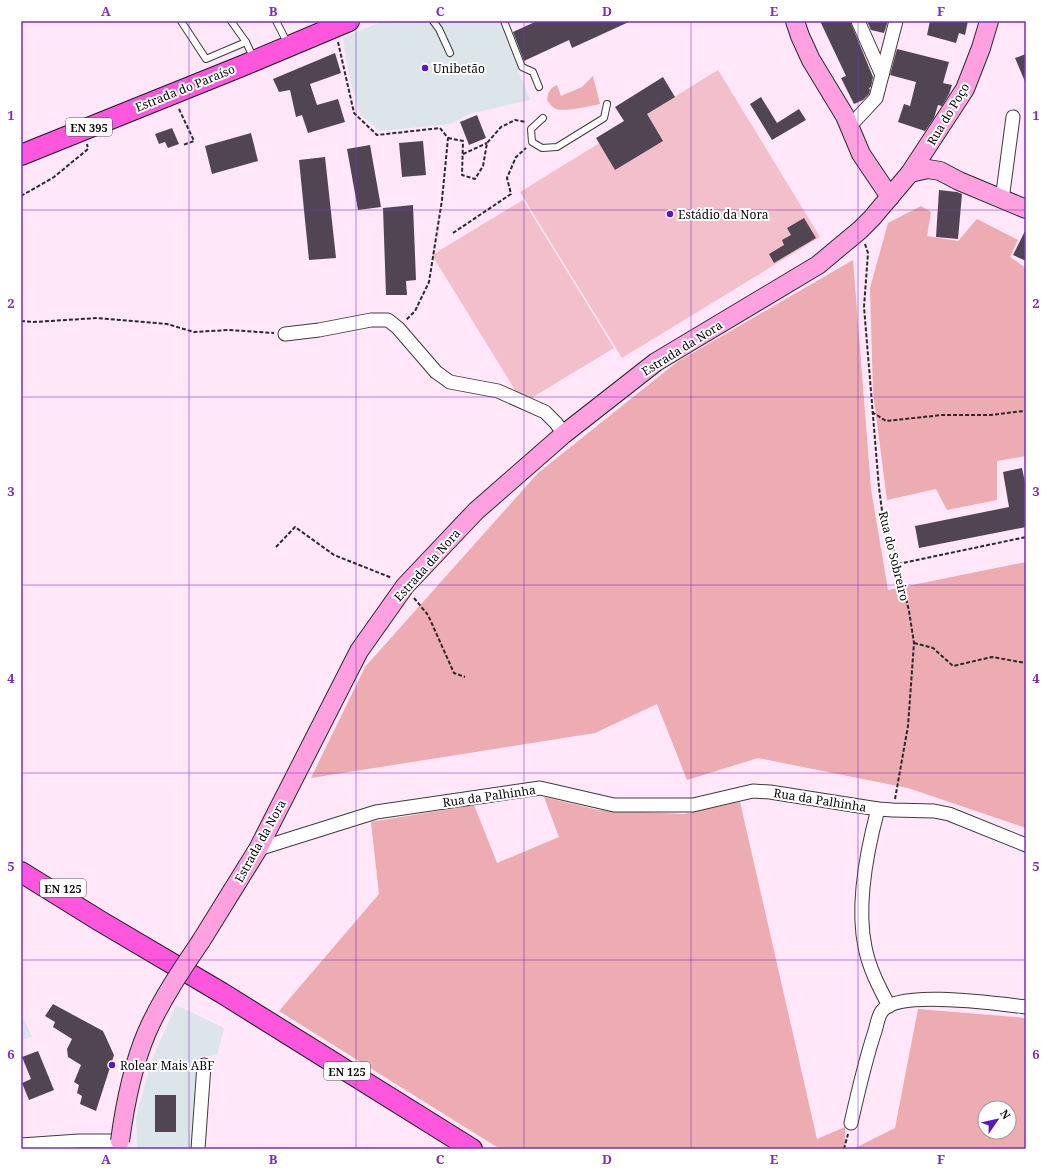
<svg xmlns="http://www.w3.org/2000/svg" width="1047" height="1170" font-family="'Noto Serif',serif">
	<rect width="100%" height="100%" fill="#ffe6f9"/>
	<g fill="#dce5ea">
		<path d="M 384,21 L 499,21 L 530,100 L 469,114 L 451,124 L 380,131 L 361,115 L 357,107 L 347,65 L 343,37 Z"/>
		<path d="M 176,1005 L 224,1028 L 217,1055 L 199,1057 L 192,1149 L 137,1149 L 136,1117 L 152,1060 Z"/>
		<path d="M 21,1012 L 32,1037 L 21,1040 Z"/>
	</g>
	<g fill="#ecacb2" fill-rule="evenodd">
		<path d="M 593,76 L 600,104 C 591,106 564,112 556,109 C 552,107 549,103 547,100 C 548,92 550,88 557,85 L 561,96 L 582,87 Z"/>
		<path d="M 921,206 L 931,212 L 927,236 L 958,241 L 977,219 L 1018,240 L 1010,257 L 1026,268 L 1026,456 L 997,461 L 997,500 L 947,510 L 936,489 L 887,500 L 873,392 L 870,288 L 888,223 Z"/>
		<path d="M 853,260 L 871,489 L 888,590 L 1026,562 L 1026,828 L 908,788 L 758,758 L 687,780 L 657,704 L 595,733 L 311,778 L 365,667 L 538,473 L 677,362 Z"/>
		<path d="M 544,797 L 599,810 L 684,814 L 740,802 L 817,1139 L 845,1127 L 845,1149 L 500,1149 L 279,1011 L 379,894 L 371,822 L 474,805 L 497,863 L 559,837 Z"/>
		<path d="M 918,1009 L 1026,1018 L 1026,1149 L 853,1149 L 895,1128 ZM 985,1108 L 1009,1108 L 1009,1132 L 985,1132 Z"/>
	</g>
	<g fill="#f3bfca">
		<path d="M 718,70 L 820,237 L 622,358 L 520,192 Z"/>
		<path d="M 523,200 L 614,348 L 523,403 L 432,255 Z"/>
	</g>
	<g fill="#514553">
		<path d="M 537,21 L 631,21 L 572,48 L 569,40 L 524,61 L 513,32 Z"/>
		<path d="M 820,21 L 850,21 L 873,77 L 871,87 L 869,88 L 870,90 L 869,94 L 863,100 L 854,104 L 841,78 L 846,76 Z"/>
		<path d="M 867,21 L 888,21 L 884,33 L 871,30 Z"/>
		<path d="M 930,21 L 968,21 L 965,35 L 959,33 L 956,43 L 927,35 Z"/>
		<path d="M 897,49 L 949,62 L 943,83 L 952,85 L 949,94 L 942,106 L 938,105 L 934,118 L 925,131 L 898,122 L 904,104 L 910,106 L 916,82 L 890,75 Z"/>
		<path d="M 335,53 L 341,73 L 310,84 L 317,105 L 338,99 L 345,122 L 308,133 L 302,115 L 296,117 L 290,90 L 279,92 L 273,79 Z"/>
		<path d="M 1026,54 L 1026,84 L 1015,58 Z"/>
		<path d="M 663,77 L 675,97 L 647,114 L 663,141 L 615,170 L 596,138 L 624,121 L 615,107 Z"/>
		<path d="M 761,97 L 777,123 L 799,109 L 806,120 L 772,140 L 750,104 Z"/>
		<path d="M 477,115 L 486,138 L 469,145 L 460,122 Z"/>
		<path d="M 172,128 L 179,144 L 168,148 L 165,142 L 159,144 L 155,134 Z"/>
		<path d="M 251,133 L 258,161 L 212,174 L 205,146 Z"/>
		<path d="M 423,141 L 426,175 L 402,177 L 399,143 Z"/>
		<path d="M 370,145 L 381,207 L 358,210 L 347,149 Z"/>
		<path d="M 325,157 L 336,258 L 309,260 L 299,160 Z"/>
		<path d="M 939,190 L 957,192 L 962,194 L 958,239 L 936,237 Z"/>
		<path d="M 413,205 L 416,280 L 406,281 L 407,295 L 386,295 L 383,208 Z"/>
		<path d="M 804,218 L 816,238 L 774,263 L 769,254 L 784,245 L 782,240 L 791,235 L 787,228 Z"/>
		<path d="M 1026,229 L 1026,261 L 1013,255 Z"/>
		<path d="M 1022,468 L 1026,487 L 1026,527 L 919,548 L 915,526 L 1009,507 L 1003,472 Z"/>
		<path d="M 53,1004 L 103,1031 L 114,1055 L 96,1111 L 80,1104 L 82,1096 L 77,1093 L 79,1085 L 74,1082 L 81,1065 L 68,1057 L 67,1049 L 72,1039 L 53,1027 L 55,1022 L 45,1016 Z"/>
		<path d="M 38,1051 L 54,1090 L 29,1100 L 22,1083 L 31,1079 L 22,1057 Z"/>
		<rect x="155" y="1095" width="21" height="37"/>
	</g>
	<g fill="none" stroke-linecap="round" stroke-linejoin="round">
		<g stroke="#3c3c3c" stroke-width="8">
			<g id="lane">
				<path d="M 181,21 L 206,59 L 246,42"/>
				<path d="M 231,21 L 246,42 L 254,59"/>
				<path d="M 276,21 L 288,44"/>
				<path d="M 433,21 L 439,29 L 450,53"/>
				<path d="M 504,21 L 522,67 L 533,72 L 539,87"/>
				<path d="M 543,118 L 531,129 L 532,142 L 542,148 L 557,147 L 604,118 L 607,104"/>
			</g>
		</g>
		<g stroke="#3c3c3c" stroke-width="15">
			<g id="street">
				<path d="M 858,21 L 882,75"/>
				<path d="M 850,126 L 876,98 L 896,21"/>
				<path d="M 1002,200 L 1013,117"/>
				<path d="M 285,334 L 319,330 L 371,320 L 388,320 L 398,328 L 436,372 L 450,382 L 498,391 L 545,412 L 556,423 L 564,434"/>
				<path d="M 878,809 C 867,850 856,904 865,947 C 869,968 879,987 889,1006"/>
				<path d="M 258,849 L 376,812 L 540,788 L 614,805 L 693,805 L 753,791 L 770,792 L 878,809 L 893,810 L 934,811 L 949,814 L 1026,845"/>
				<path d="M 851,1123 C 858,1092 865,1061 875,1031 C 877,1025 878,1016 882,1011 C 899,989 999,1004 1026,1007"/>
				<path d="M 21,1145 L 79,1141 L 120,1141"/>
				<path d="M 198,1149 L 204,1065"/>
			</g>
		</g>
		<g stroke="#2b2b2b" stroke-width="20">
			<g id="secondary">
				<path d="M 795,21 L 800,36 L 811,60 L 845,116 L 861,154 L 890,197"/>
				<path d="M 910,173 L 928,169 L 940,171 L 959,181 L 1026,209"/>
				<path d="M 201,941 L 258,849 L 359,651 L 405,586 L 476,511 L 564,434 L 656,362 L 818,265 L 860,230 L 872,218 L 910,173 L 965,89 L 981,48 L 989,21"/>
			</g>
		</g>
		<g stroke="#1a1a1a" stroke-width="22">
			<g id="primary">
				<path d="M 21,155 L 242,66 L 349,21"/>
				<path d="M 21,872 L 100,921 L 222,993 L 472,1149"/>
			</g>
		</g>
		<g stroke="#2b2b2b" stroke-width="2" stroke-dasharray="4 2" stroke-linecap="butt">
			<path d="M 338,42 L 354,113 L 377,135 L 440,128 L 448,138 L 442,200 L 429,282 L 415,311 L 406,320"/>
			<path d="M 179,109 L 194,141 L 183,145"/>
			<path d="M 448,138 L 463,141 L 462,175 L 475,179 L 483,166 L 487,143 L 501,127 L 515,120 L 526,122"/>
			<path d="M 463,154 L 487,143"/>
			<path d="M 21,196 L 54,177 L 88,149 L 87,144"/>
			<path d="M 453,233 L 511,194 L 507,178 L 516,157 L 526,148"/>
			<path d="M 865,244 L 868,253 L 864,307 L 879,488 L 883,518 L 893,546 L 909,611 L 914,643 L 908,726 L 895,799"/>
			<path d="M 21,321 L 33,322 L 97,318 L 167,324 L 194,332 L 229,330 L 274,333"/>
			<path d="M 872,412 L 886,421 L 942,415 L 990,415 L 1024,411"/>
			<path d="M 276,547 L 295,527 L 334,555 L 392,578"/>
			<path d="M 898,564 L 1026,537"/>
			<path d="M 414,598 L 428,615 L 454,673 L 465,677"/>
			<path d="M 914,643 L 933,648 L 953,666 L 992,657 L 1026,663"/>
			<path d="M 844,1149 L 848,1134"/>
		</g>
		<use href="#lane" stroke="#fff" stroke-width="6"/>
		<use href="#street" stroke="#fff" stroke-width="13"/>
		<use href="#secondary" stroke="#ffa1e0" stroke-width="18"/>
		<use href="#primary" stroke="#ff56de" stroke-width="20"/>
		<g stroke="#2b2b2b" stroke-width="20" stroke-linecap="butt">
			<path id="secondary-bridge" d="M 120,1141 C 125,1104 132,1067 147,1032 C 161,1000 182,969 201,941"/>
		</g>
		<use href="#secondary-bridge" stroke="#ffa1e0" stroke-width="18"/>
	</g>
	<path fill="none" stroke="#7b2cbf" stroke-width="1" stroke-opacity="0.55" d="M 189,21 L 189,1149M 356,21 L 356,1149M 524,21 L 524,1149M 691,21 L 691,1149M 858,21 L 858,1149M 21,210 L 1026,210M 21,397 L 1026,397M 21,585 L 1026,585M 21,773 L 1026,773M 21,960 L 1026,960"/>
	<g fill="#5a16c5" stroke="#fff" stroke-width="1.5">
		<circle cx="425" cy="68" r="4"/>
		<circle cx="670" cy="214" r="4"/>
		<circle cx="112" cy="1065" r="4"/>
	</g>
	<g text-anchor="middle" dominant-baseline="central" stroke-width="4" stroke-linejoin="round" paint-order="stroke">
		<g fill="#fff" stroke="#535353" stroke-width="1">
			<rect x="66" y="118" width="46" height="18" rx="3"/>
			<rect x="40" y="879" width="46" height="18" rx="3"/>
			<rect x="324" y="1062" width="46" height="18" rx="3"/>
		</g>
		<g font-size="11" font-weight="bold" fill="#090909">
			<text x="89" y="127">EN 395</text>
			<text x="63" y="888">EN 125</text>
			<text x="347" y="1071">EN 125</text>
		</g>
		<g font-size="12" fill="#090909" stroke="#fff" text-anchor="start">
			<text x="433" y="68">Unibetão</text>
			<text x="678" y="214">Estádio da Nora</text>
			<text x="120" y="1065">Rolear Mais ABF</text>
		</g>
		<g font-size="12" fill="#090909" stroke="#fff">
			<text transform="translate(185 88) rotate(-22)">Estrada do Paraíso</text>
			<text transform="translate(948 114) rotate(-59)">Rua do Poço</text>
			<text transform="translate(682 348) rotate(-32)">Estrada da Nora</text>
			<text transform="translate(894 556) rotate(76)">Rua do Sobreiro</text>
			<text transform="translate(427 565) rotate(-48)">Estrada da Nora</text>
			<text transform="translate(489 796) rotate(-8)">Rua da Palhinha</text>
			<text transform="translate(820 800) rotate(9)">Rua da Palhinha</text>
			<text transform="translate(260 841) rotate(-61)">Estrada da Nora</text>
		</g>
	</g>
	<rect width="1047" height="1170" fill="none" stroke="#ffffff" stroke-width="44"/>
	<g transform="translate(997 1120) rotate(56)"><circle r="19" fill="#ffffff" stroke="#9d9d9d"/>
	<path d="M0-3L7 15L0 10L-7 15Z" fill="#5a16c5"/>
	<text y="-6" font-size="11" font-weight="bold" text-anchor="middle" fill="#090909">N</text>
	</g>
	<rect x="22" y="22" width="1003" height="1126" fill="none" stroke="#7b2cbf" stroke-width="1.5"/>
	<g font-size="13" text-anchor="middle" font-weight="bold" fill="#7b2cbf">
		<text x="106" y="16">A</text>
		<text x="273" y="16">B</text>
		<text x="440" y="16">C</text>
		<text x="607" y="16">D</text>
		<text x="774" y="16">E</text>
		<text x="941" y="16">F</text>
		<text x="11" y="120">1</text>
		<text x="1036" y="120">1</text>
		<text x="11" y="308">2</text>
		<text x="1036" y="308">2</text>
		<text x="11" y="496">3</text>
		<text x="1036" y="496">3</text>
		<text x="11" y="683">4</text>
		<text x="1036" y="683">4</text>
		<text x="11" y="871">5</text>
		<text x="1036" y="871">5</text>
		<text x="11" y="1059">6</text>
		<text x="1036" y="1059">6</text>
		<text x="106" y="1164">A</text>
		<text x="273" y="1164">B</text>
		<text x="440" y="1164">C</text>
		<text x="607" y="1164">D</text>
		<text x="774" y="1164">E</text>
		<text x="941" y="1164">F</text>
	</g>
</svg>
